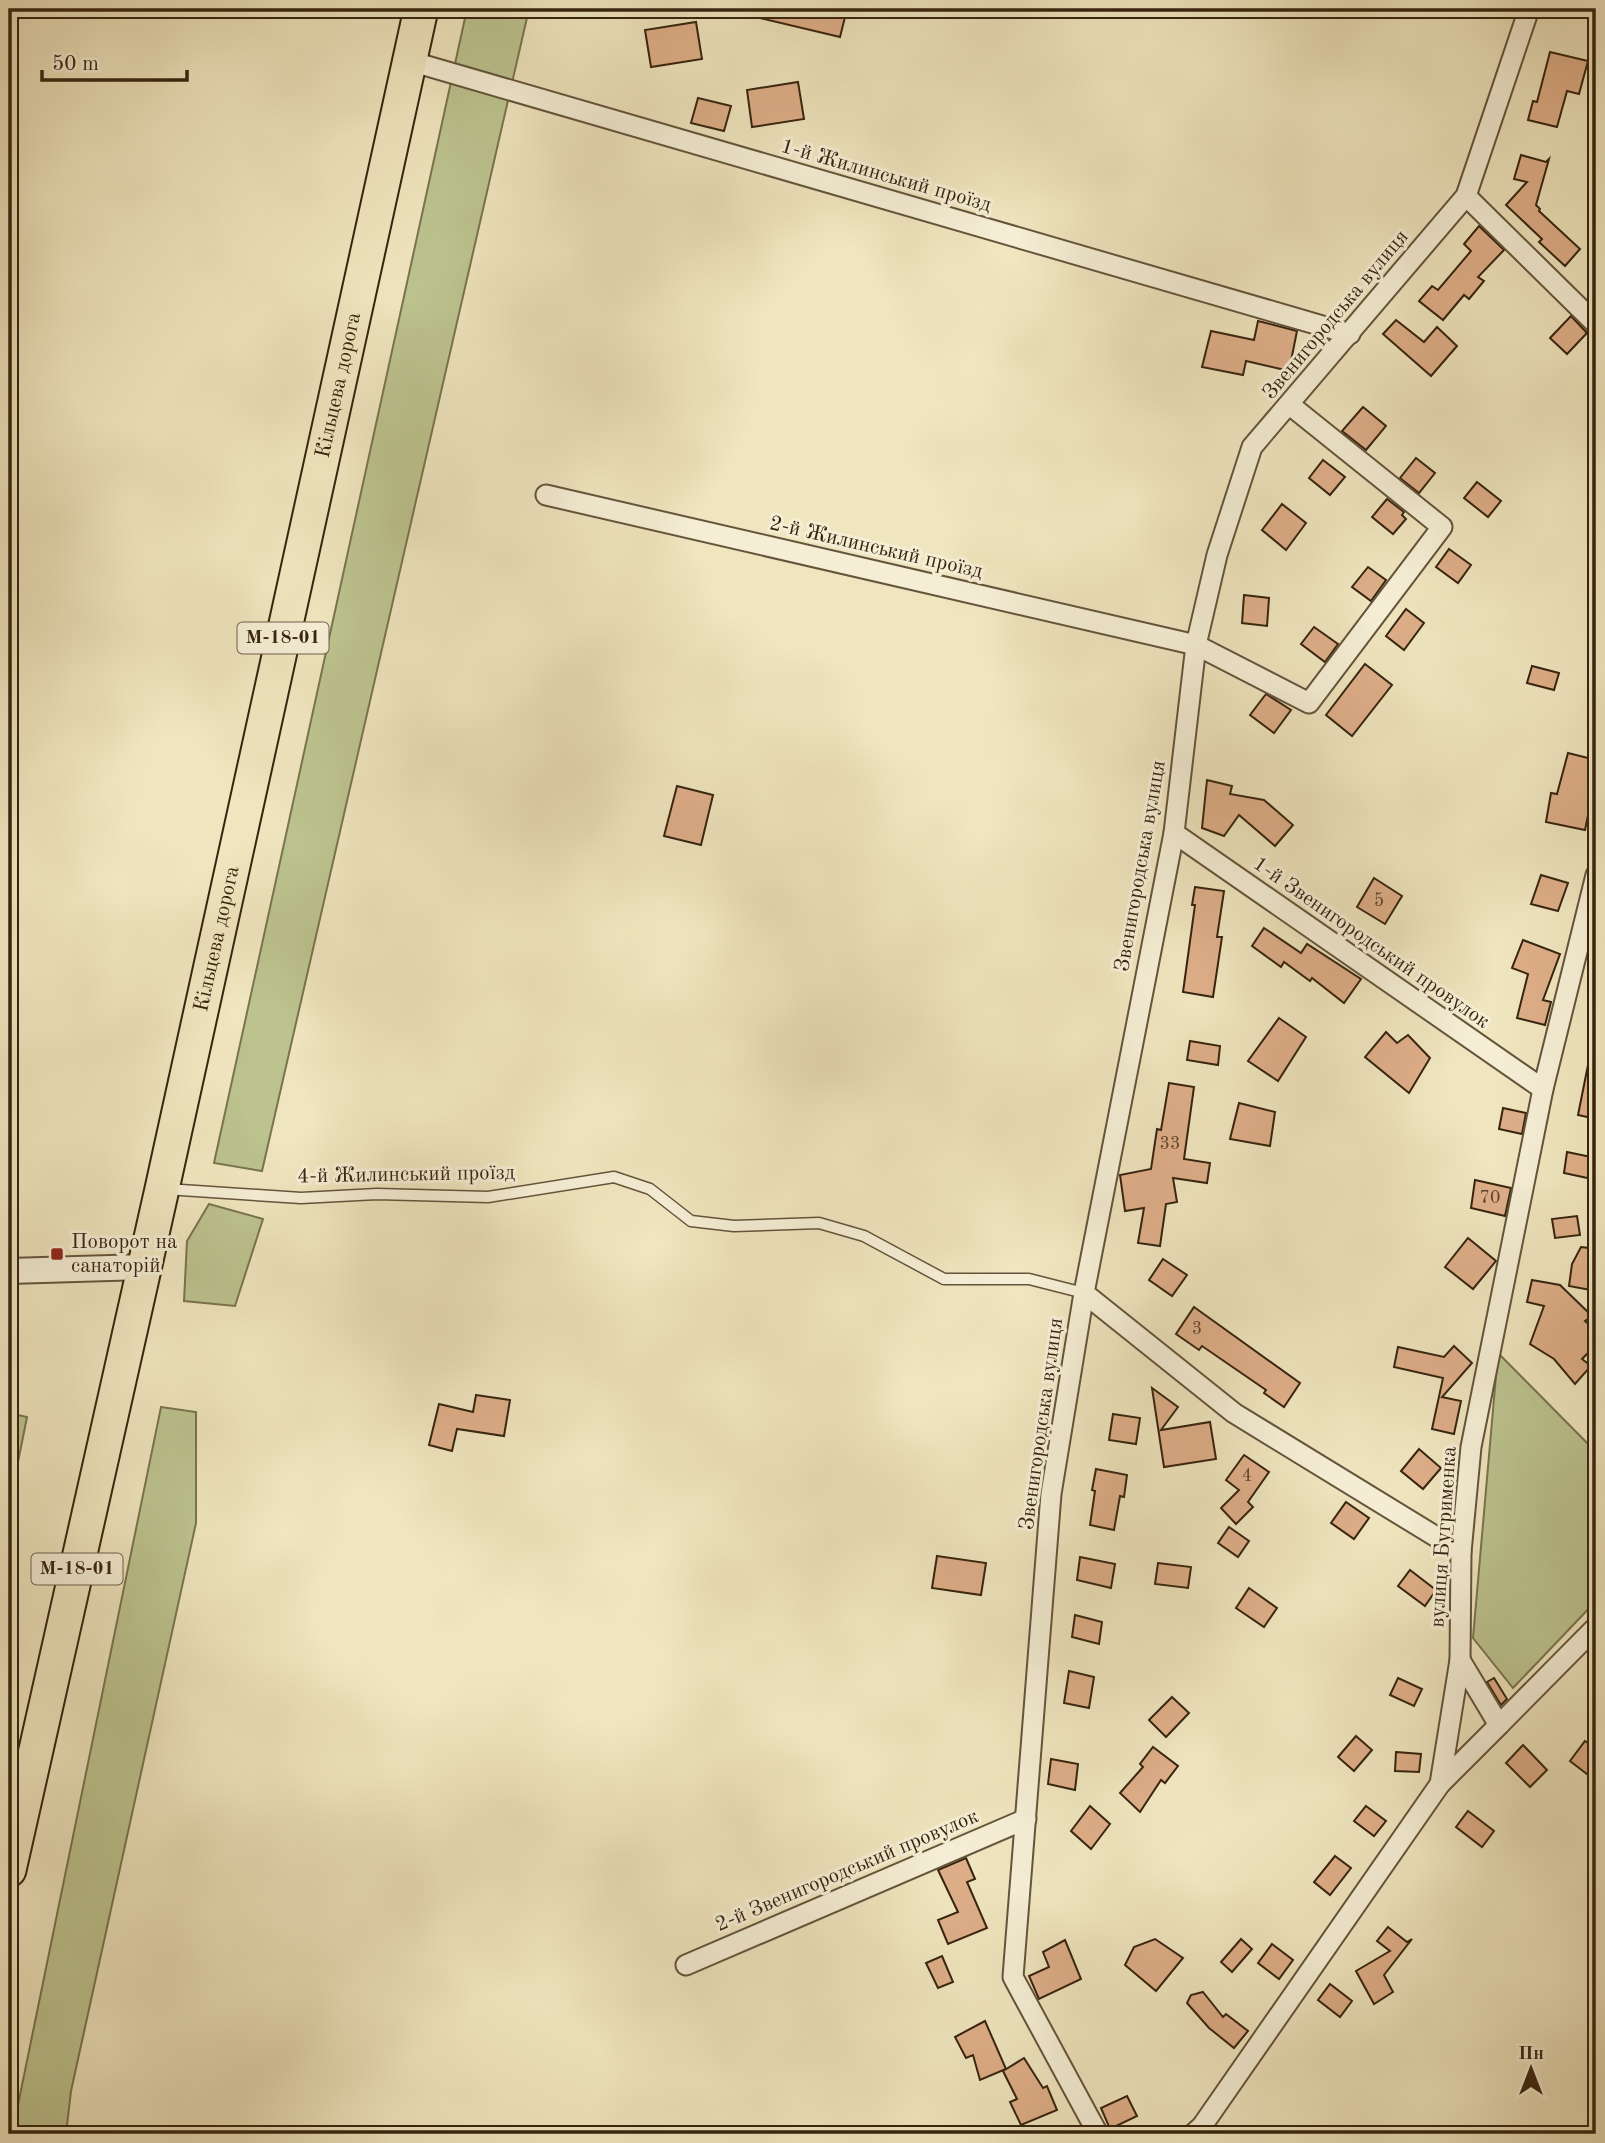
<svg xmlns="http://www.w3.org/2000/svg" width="1605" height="2143" font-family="'Old Standard TT',serif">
	<rect width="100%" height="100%" fill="#efe5be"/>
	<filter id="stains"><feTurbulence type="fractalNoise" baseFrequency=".00286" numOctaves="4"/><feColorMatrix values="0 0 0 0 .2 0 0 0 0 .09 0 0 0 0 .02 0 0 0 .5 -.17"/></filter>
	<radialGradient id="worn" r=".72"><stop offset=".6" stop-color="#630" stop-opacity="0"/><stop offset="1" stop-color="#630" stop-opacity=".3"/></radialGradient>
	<g fill="#bcc38f" stroke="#79744f" stroke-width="2">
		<path d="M 467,9 L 529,9 L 262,1171 L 214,1163 Z"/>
		<path d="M 209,1204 L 263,1219 L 235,1306 L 184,1301 L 187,1241 Z"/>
		<path d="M 1498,1353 L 1596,1452 L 1596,1601 L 1513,1688 L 1473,1638 Z"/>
		<path d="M 161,1407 L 196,1412 L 196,1523 L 71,2091 L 66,2134 L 12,2134 Z"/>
		<path d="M 9,1413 L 27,1417 L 9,1507 Z"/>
	</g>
	<g fill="#deae88" stroke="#36240f" stroke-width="2">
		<path d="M 747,9 L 847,9 L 840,37 L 747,15 Z"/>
		<path d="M 696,22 L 702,59 L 651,67 L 645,30 Z"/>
		<path d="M 1550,52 L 1588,61 L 1579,94 L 1567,91 L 1557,127 L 1528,120 L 1533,101 L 1537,102 Z"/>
		<path d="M 798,82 L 804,119 L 752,127 L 747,90 Z"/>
		<path d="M 698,98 L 731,106 L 724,131 L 691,123 Z"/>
		<path d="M 1521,155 L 1546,162 L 1549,159 L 1536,205 L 1540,209 L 1539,211 L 1580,249 L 1565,266 L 1539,242 L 1542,239 L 1506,205 L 1527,182 L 1514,179 Z"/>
		<path d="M 1479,226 L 1504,250 L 1478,277 L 1484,281 L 1469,299 L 1464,295 L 1443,320 L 1419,301 L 1432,286 L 1438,290 L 1471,251 L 1464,244 Z"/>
		<path d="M 1571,316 L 1587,333 L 1567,354 L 1550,338 Z"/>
		<path d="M 1396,320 L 1424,342 L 1437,327 L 1457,346 L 1431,376 L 1383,334 Z"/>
		<path d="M 1258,321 L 1297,331 L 1289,371 L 1246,361 L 1243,375 L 1202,367 L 1211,331 L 1254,340 Z"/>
		<path d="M 1363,407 L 1386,426 L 1366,450 L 1342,431 Z"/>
		<path d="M 1416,458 L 1435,473 L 1419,493 L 1400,478 Z"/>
		<path d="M 1323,460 L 1345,477 L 1330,495 L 1309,478 Z"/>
		<path d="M 1477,482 L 1501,501 L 1488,517 L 1464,498 Z"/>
		<path d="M 1387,499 L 1404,512 L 1402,515 L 1406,519 L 1393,534 L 1372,517 Z"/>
		<path d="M 1282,504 L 1306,523 L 1286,550 L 1262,530 Z"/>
		<path d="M 1449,549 L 1471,565 L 1458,583 L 1436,567 Z"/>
		<path d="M 1368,567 L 1386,580 L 1371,601 L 1352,587 Z"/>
		<path d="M 1244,595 L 1269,598 L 1267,626 L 1242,623 Z"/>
		<path d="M 1406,609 L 1424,623 L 1404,650 L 1386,636 Z"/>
		<path d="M 1314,627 L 1338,644 L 1325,662 L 1301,644 Z"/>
		<path d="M 1365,664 L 1392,685 L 1352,736 L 1326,715 Z"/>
		<path d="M 1532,666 L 1559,673 L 1554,690 L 1527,683 Z"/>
		<path d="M 1266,694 L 1291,710 L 1274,733 L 1250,715 Z"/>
		<path d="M 1568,753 L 1596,760 L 1588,801 L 1591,801 L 1585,830 L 1546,822 L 1551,793 L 1557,794 Z"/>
		<path d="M 1207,780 L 1232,786 L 1230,794 L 1264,800 L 1293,825 L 1275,846 L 1239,815 L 1224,836 L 1202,828 Z"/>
		<path d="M 677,786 L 713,795 L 701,845 L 664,836 Z"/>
		<path d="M 1541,875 L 1568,883 L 1558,911 L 1531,904 Z"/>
		<path d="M 1374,878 L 1402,896 L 1385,924 L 1357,907 Z"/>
		<path d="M 1195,887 L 1224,891 L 1217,937 L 1222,937 L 1213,997 L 1183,992 L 1195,905 L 1192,905 Z"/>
		<path d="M 1264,928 L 1301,953 L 1307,944 L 1361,979 L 1344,1003 L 1312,978 L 1310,981 L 1284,962 L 1281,967 L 1252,946 Z"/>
		<path d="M 1523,940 L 1560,954 L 1543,1000 L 1551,1002 L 1545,1025 L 1517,1018 L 1528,974 L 1512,968 Z"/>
		<path d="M 1279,1018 L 1306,1037 L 1278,1081 L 1248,1061 Z"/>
		<path d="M 1386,1032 L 1397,1043 L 1408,1035 L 1430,1058 L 1409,1093 L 1365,1057 Z"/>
		<path d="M 1190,1041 L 1220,1046 L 1218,1065 L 1187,1060 Z"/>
		<path d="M 1589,1060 L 1596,1061 L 1596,1119 L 1578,1115 Z"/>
		<path d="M 1169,1083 L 1194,1087 L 1184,1159 L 1210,1163 L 1207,1183 L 1173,1178 L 1177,1202 L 1166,1204 L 1160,1246 L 1138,1243 L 1144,1208 L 1125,1211 L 1120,1175 L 1151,1169 L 1157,1129 L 1161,1130 Z"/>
		<path d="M 1239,1103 L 1275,1112 L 1270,1146 L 1230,1139 Z"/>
		<path d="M 1503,1108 L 1526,1113 L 1522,1134 L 1499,1129 Z"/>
		<path d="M 1567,1152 L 1596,1158 L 1592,1179 L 1564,1173 Z"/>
		<path d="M 1475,1180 L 1511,1188 L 1505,1216 L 1471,1208 Z"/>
		<path d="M 1577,1216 L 1580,1235 L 1555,1238 L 1552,1219 Z"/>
		<path d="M 1468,1238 L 1496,1261 L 1473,1289 L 1445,1267 Z"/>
		<path d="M 1581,1247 L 1596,1249 L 1596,1291 L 1569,1286 L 1572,1264 Z"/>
		<path d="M 1163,1259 L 1187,1275 L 1172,1296 L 1149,1280 Z"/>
		<path d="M 1532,1280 L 1560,1285 L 1592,1316 L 1585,1321 L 1596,1330 L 1596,1345 L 1582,1359 L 1591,1366 L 1575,1384 L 1554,1359 L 1530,1344 L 1544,1306 L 1527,1302 Z"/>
		<path d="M 1194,1307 L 1300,1383 L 1284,1407 L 1264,1393 L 1266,1390 L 1202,1346 L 1199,1350 L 1176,1334 Z"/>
		<path d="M 1454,1346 L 1472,1363 L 1442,1397 L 1461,1401 L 1454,1434 L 1432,1429 L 1443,1378 L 1394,1367 L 1398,1347 L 1444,1357 Z"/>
		<path d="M 1152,1388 L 1178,1407 L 1161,1430 L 1210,1422 L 1216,1459 L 1164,1467 Z"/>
		<path d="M 476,1395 L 510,1400 L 504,1436 L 457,1429 L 452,1451 L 429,1445 L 439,1404 L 473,1412 Z"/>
		<path d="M 1113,1414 L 1140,1418 L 1136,1444 L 1109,1440 Z"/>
		<path d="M 1419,1449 L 1441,1468 L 1423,1489 L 1401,1471 Z"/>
		<path d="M 1244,1455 L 1269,1472 L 1248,1502 L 1253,1507 L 1236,1524 L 1221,1508 L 1239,1490 L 1226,1480 Z"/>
		<path d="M 1096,1469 L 1127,1475 L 1124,1497 L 1120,1496 L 1114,1530 L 1090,1525 L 1095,1491 L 1092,1490 Z"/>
		<path d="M 1346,1502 L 1369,1518 L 1354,1539 L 1331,1523 Z"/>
		<path d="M 1229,1527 L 1249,1541 L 1238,1557 L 1218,1543 Z"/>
		<path d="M 937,1556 L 986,1563 L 981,1595 L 932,1588 Z"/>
		<path d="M 1080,1557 L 1115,1564 L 1111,1588 L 1077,1580 Z"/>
		<path d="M 1158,1563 L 1191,1567 L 1188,1588 L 1155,1584 Z"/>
		<path d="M 1410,1570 L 1436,1590 L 1425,1606 L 1398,1586 Z"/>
		<path d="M 1249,1588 L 1277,1608 L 1264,1627 L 1236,1608 Z"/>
		<path d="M 1075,1615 L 1102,1622 L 1099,1644 L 1072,1637 Z"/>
		<path d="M 1069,1671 L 1094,1677 L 1089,1708 L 1064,1703 Z"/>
		<path d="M 1398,1678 L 1422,1689 L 1414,1706 L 1390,1695 Z"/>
		<path d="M 1494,1678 L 1507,1699 L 1501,1705 L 1487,1682 Z"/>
		<path d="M 1172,1697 L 1189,1713 L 1166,1737 L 1149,1720 Z"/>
		<path d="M 1356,1736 L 1372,1750 L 1354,1771 L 1338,1757 Z"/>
		<path d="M 1585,1741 L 1596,1749 L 1596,1781 L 1570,1761 Z"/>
		<path d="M 1523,1745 L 1547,1770 L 1530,1787 L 1506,1763 Z"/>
		<path d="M 1153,1747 L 1178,1766 L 1165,1783 L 1161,1780 L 1140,1812 L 1120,1793 L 1143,1767 L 1140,1764 Z"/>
		<path d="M 1396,1752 L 1421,1754 L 1419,1772 L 1395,1771 Z"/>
		<path d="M 1051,1759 L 1078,1764 L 1075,1790 L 1048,1784 Z"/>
		<path d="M 1090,1806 L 1110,1824 L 1091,1849 L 1071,1831 Z"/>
		<path d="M 1366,1806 L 1386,1821 L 1374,1836 L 1354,1821 Z"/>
		<path d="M 1468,1811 L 1494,1831 L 1482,1847 L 1456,1827 Z"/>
		<path d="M 1335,1856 L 1351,1868 L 1330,1895 L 1314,1882 Z"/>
		<path d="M 966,1858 L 975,1879 L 967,1882 L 987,1928 L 948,1944 L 938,1920 L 958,1912 L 938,1870 Z"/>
		<path d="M 1388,1927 L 1407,1942 L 1412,1939 L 1384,1975 L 1393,1992 L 1374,2004 L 1356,1971 L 1390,1951 L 1377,1941 Z"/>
		<path d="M 1155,1939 L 1183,1958 L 1156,1991 L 1125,1965 L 1134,1947 Z"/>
		<path d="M 1241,1939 L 1252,1949 L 1232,1972 L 1221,1962 Z"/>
		<path d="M 1065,1940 L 1081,1979 L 1039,1999 L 1029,1976 L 1049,1967 L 1043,1952 Z"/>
		<path d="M 1272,1944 L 1293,1960 L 1279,1979 L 1258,1963 Z"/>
		<path d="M 942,1956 L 953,1982 L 938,1988 L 926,1963 Z"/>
		<path d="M 1330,1984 L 1352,2001 L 1340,2017 L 1318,2000 Z"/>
		<path d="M 1203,1992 L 1223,2017 L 1226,2014 L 1248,2031 L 1234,2048 L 1209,2028 L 1187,2003 L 1191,1995 Z"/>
		<path d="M 985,2021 L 1006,2069 L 980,2080 L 973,2055 L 966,2058 L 955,2037 Z"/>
		<path d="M 1024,2058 L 1043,2088 L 1047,2086 L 1057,2110 L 1021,2125 L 1010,2102 L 1017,2099 L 1003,2071 Z"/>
		<path d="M 1127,2096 L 1137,2116 L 1110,2129 L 1101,2108 Z"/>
	</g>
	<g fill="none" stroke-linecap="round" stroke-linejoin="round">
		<g stroke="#64543b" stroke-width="13">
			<g id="service">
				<path d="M 166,1189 L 301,1198 L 377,1194 L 488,1197 L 614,1177 L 650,1189 L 691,1221 L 734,1226 L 819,1223 L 864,1236 L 944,1279 L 1029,1279 L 1084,1293"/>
				<path d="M 9,1767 L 26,1756"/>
			</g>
		</g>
		<g stroke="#64543b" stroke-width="23">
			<g id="minor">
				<path d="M 410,61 L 1350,334"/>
				<path d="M 1466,196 L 1596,324"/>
				<path d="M 546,495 L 1196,645 L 1309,703 L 1442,527 L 1290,405"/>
				<path d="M 1174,833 L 1543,1089"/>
				<path d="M 1084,1293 L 1234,1413 L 1461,1552"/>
				<path d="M 1499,1725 L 1596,1627"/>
				<path d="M 1440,1784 L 1499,1725 L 1460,1660"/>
				<path d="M 686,1965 L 1026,1819"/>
				<path d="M 1098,2134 L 1013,1977 L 1051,1494 L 1084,1293 L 1174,833 L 1196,645 L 1217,555 L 1252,447 L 1466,196 L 1529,9"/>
				<path d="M 1193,2134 L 1202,2126 L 1440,1784 L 1460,1660 L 1461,1552 L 1471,1447 L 1543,1089 L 1596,875"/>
			</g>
		</g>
		<g stroke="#64543b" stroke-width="28">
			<path id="tertiary" d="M 9,1271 L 144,1267"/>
		</g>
		<g stroke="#36240f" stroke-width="37">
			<g id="trunk">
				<path id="s1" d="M 9,1870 L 162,1189 L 421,9"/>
			</g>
		</g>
		<use href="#service" stroke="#f5eed5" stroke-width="10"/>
		<use href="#minor" stroke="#f5eed5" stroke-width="19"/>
		<use href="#tertiary" stroke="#f5eed5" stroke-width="24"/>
		<use href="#trunk" stroke="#efe5be" stroke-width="33"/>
	</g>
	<rect fill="#8f2418" stroke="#f5eed5" stroke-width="2.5" x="50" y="1247" width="14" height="14" rx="3.5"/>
	<g text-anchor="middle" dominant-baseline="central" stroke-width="6" stroke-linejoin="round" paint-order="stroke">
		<g font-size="18" fill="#60462d">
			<text x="1379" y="901">5</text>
			<text x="1170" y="1144">33</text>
			<text x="1490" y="1198">70</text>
			<text x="1197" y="1329">3</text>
			<text x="1247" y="1476">4</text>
		</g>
		<g fill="#f5eed5" stroke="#6f614a" stroke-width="2">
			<rect x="237.5" y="622.5" width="91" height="31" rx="5"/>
			<rect x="31.5" y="1553.5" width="91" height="31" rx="5"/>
		</g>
		<g font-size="19" font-weight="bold" fill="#36240f">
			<text x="283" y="638">М-18-01</text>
			<text x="77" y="1569">М-18-01</text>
		</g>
		<g font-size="21" fill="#36240f" stroke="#f5eed5">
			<text transform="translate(886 176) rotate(16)">1-й Жилинський проїзд</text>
			<text transform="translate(1336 315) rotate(-50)">Звенигородська вулиця</text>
			<text stroke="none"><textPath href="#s1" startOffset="1521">Кільцева дорога</textPath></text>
			<text transform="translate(876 548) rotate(13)">2-й Жилинський проїзд</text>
			<text transform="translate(1141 866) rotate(-80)">Звенигородська вулиця</text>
			<text stroke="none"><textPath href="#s1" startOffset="954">Кільцева дорога</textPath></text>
			<text transform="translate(1371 943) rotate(35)">1-й Звенигородський провулок</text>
			<text transform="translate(406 1175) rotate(-1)">4-й Жилинський проїзд</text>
			<text transform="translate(1042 1424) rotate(-82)">Звенигородська вулиця</text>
			<text transform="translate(1444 1537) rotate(-86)">вулиця Бугрименка</text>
			<text transform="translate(847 1871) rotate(-23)">2-й Звенигородський провулок</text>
		</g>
		<g font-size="21" fill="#36240f" stroke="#f5eed5" text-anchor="start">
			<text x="71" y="1242">Поворот на<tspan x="71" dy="24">санаторій</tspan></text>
		</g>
	</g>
	<rect width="1605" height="2143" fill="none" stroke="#efe5be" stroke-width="35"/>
	<rect x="10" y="10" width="1584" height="2122" fill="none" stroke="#36240f" stroke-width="3.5"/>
	<rect x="18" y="18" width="1570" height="2108" fill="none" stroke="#36240f" stroke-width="2"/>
	<g transform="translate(1531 2069)" stroke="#f5eed5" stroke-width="5" paint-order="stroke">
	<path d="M0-5L12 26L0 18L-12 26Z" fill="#36240f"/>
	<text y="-10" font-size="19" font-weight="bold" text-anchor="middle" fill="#36240f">Пн</text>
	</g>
	<path d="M42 70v10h145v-10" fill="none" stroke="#36240f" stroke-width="3.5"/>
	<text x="52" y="70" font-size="21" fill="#36240f" stroke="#f5eed5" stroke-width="5" paint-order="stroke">50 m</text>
	<rect width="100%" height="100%" filter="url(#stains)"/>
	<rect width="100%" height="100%" fill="url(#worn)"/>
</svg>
